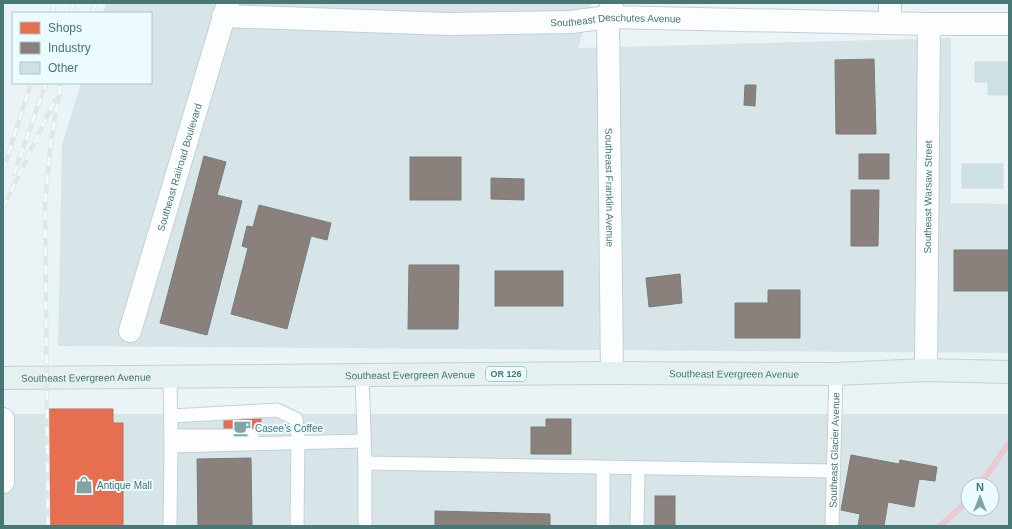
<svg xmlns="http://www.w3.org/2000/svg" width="1012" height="529" font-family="Helvetica,sans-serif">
	<rect width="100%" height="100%" fill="#eaf4f7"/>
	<g fill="#d8e5e8" fill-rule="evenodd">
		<path d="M 106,3 L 592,3 L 578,48 L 951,38 L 951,203 L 1009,204 L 1009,353 L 58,346 L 62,145 L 81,83 L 151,83 L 151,13 L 103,13 Z"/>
		<path d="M 3,414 L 1009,414 L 1009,526 L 3,526 ZM 968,485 L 992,485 L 992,509 L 968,509 Z"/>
	</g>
	<g fill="#e76f51" stroke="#b7715c">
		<path d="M 49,409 L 113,409 L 113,423 L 123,423 L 123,526 L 48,526 Z"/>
		<rect x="224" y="419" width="37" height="11"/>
	</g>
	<g fill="#8a817c" stroke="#767e7a">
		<path d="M 874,59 L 876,134 L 836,134 L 835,60 Z"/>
		<path d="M 745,85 L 756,85 L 755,106 L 744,105 Z"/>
		<rect x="859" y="154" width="30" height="25"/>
		<path d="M 204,156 L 226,162 L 217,195 L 242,201 L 207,335 L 160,323 Z"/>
		<rect x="410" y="157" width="51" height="43"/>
		<path d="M 491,178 L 524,179 L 524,200 L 491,199 Z"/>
		<path d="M 851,190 L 879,190 L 878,246 L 851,246 Z"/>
		<path d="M 259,205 L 331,223 L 327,240 L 311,236 L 287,329 L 231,314 L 248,248 L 242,246 L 247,226 L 253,227 Z"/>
		<rect x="954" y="250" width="55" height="41"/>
		<path d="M 409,265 L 459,265 L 458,329 L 408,329 Z"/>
		<rect x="495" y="271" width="68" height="35"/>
		<path d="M 680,274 L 682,303 L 649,307 L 646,278 Z"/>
		<path d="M 768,290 L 800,290 L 800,338 L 735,338 L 735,303 L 768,303 Z"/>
		<path d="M 546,419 L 571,419 L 571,454 L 531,454 L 531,427 L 546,427 Z"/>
		<path d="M 851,455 L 899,464 L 900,460 L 937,467 L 935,481 L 919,479 L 914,507 L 888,502 L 884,526 L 858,525 L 860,514 L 841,510 Z"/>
		<path d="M 251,458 L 252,526 L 198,526 L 197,459 Z"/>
		<rect x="655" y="496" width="20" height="30"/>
		<path d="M 435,511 L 550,514 L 550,526 L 435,526 Z"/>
	</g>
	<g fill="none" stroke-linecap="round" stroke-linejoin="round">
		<g stroke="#e9c9d3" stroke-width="6">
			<path d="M 980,485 L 1009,443"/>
			<path d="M 940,526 L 968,501"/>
		</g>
	</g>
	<g fill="#cee1e2" stroke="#ccdfe0">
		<path d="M 975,62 L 1009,62 L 1009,95 L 988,95 L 988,82 L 975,82 Z"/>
		<rect x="962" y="164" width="41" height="24"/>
	</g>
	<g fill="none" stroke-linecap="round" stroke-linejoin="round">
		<g stroke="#c4d1d3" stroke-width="15">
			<g id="lane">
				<path d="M 362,375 L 365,463"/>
				<path d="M 170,377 L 171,445"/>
				<path d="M 171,416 L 277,410 L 296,419 L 298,436 L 297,526"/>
				<path d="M 171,436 L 252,436"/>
				<path d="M 603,467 L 603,526"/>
				<path d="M 170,526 L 171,446 L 364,441"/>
				<path d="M 365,526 L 365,463 L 834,471"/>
				<path d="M 637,526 L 638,468"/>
				<path id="s1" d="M 832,526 L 836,374"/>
			</g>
		</g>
		<g stroke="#c4d1d3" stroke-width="24">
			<g id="street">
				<path id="s2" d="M 612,3 L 608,17 L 612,373"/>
				<path id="s3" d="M 223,16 L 449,24 L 571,22 L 608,17 L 929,24 L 1009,24"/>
				<path d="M 890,23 L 890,3"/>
				<path id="s4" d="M 130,331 L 228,3"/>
				<path id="s5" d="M 926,370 L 929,24"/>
				<path d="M 3,482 L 3,419"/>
			</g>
		</g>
		<g stroke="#c2d3d3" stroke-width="24">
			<g id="highway">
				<path id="s6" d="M 3,378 L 612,373 L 836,374 L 926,370 L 1009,372"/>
			</g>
		</g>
		<use href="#lane" stroke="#fcfdfe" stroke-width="13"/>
		<use href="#street" stroke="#fcfdfe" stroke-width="22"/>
		<use href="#highway" stroke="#e4f1f0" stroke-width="22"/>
		<g stroke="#e4e6e3" stroke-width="4.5">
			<g id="rail">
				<path d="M 52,13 L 55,3"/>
				<path d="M 71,13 L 74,3"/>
				<path d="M 92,13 L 96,3"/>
				<path d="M 3,171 L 31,83"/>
				<path d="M 14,174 L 46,83"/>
				<path d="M 3,208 L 55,100"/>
				<path d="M 48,526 L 45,201 L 51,141 L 61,83"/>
			</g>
		</g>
		<use href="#rail" stroke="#ebfbff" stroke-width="3" stroke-dasharray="9" stroke-linecap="butt"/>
	</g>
	<defs>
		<g id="cafe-bare" transform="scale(1.38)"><path d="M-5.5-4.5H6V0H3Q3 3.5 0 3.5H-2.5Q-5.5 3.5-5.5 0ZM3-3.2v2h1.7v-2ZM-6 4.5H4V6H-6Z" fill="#81a3a3" stroke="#ebfbff" stroke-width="2.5" paint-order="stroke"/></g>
		<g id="shop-bare" transform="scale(1.38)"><path d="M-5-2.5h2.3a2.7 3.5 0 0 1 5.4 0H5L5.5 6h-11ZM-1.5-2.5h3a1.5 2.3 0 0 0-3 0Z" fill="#81a3a3" stroke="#ebfbff" stroke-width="2.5" paint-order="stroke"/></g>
	</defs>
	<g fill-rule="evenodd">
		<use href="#cafe-bare" x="242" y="428"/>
		<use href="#shop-bare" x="84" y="485"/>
	</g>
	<g text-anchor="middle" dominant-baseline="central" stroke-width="4" stroke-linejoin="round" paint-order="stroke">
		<rect fill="#ebfbff" stroke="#799f9f" stroke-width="1" x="486" y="367" width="40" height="14" rx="3"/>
		<g font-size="9" font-weight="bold" fill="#487776">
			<text x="506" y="374">OR 126</text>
		</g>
		<g font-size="10" fill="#487776" stroke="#ebfbff">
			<text stroke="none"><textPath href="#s3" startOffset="393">Southeast Deschutes Avenue</textPath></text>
			<text stroke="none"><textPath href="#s4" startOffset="171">Southeast Railroad Boulevard</textPath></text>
			<text stroke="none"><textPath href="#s2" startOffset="185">Southeast Franklin Avenue</textPath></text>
			<text stroke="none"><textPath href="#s5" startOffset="173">Southeast Warsaw Street</textPath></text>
			<text stroke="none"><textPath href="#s6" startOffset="731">Southeast Evergreen Avenue</textPath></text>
			<text stroke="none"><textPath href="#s6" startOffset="407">Southeast Evergreen Avenue</textPath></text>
			<text stroke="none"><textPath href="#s6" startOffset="83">Southeast Evergreen Avenue</textPath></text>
			<text stroke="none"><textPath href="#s1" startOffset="76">Southeast Glacier Avenue</textPath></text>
		</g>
		<g font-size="10" fill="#487776" stroke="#ebfbff" text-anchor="start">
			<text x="255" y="428">Casee’s Coffee</text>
			<text x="97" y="485">Antique Mall</text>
		</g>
	</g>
	<rect width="1012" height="529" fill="none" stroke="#487776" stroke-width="8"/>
	<rect x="12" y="12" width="140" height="72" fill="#ebfbff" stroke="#aac6c8"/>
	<rect x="20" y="22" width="20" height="12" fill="#e76f51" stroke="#aac6c8"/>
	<text x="48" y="32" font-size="12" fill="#487776">Shops</text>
	<rect x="20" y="42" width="20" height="12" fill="#8a817c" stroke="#aac6c8"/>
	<text x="48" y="52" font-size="12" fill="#487776">Industry</text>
	<rect x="20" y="62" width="20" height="12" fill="#cee1e2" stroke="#aac6c8"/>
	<text x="48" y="72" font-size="12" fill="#487776">Other</text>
	<g transform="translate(980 497)"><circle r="19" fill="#ebfbff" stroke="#aac6c8"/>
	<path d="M0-3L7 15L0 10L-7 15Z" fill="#81a3a3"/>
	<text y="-6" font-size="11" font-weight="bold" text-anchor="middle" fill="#487776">N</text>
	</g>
</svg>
